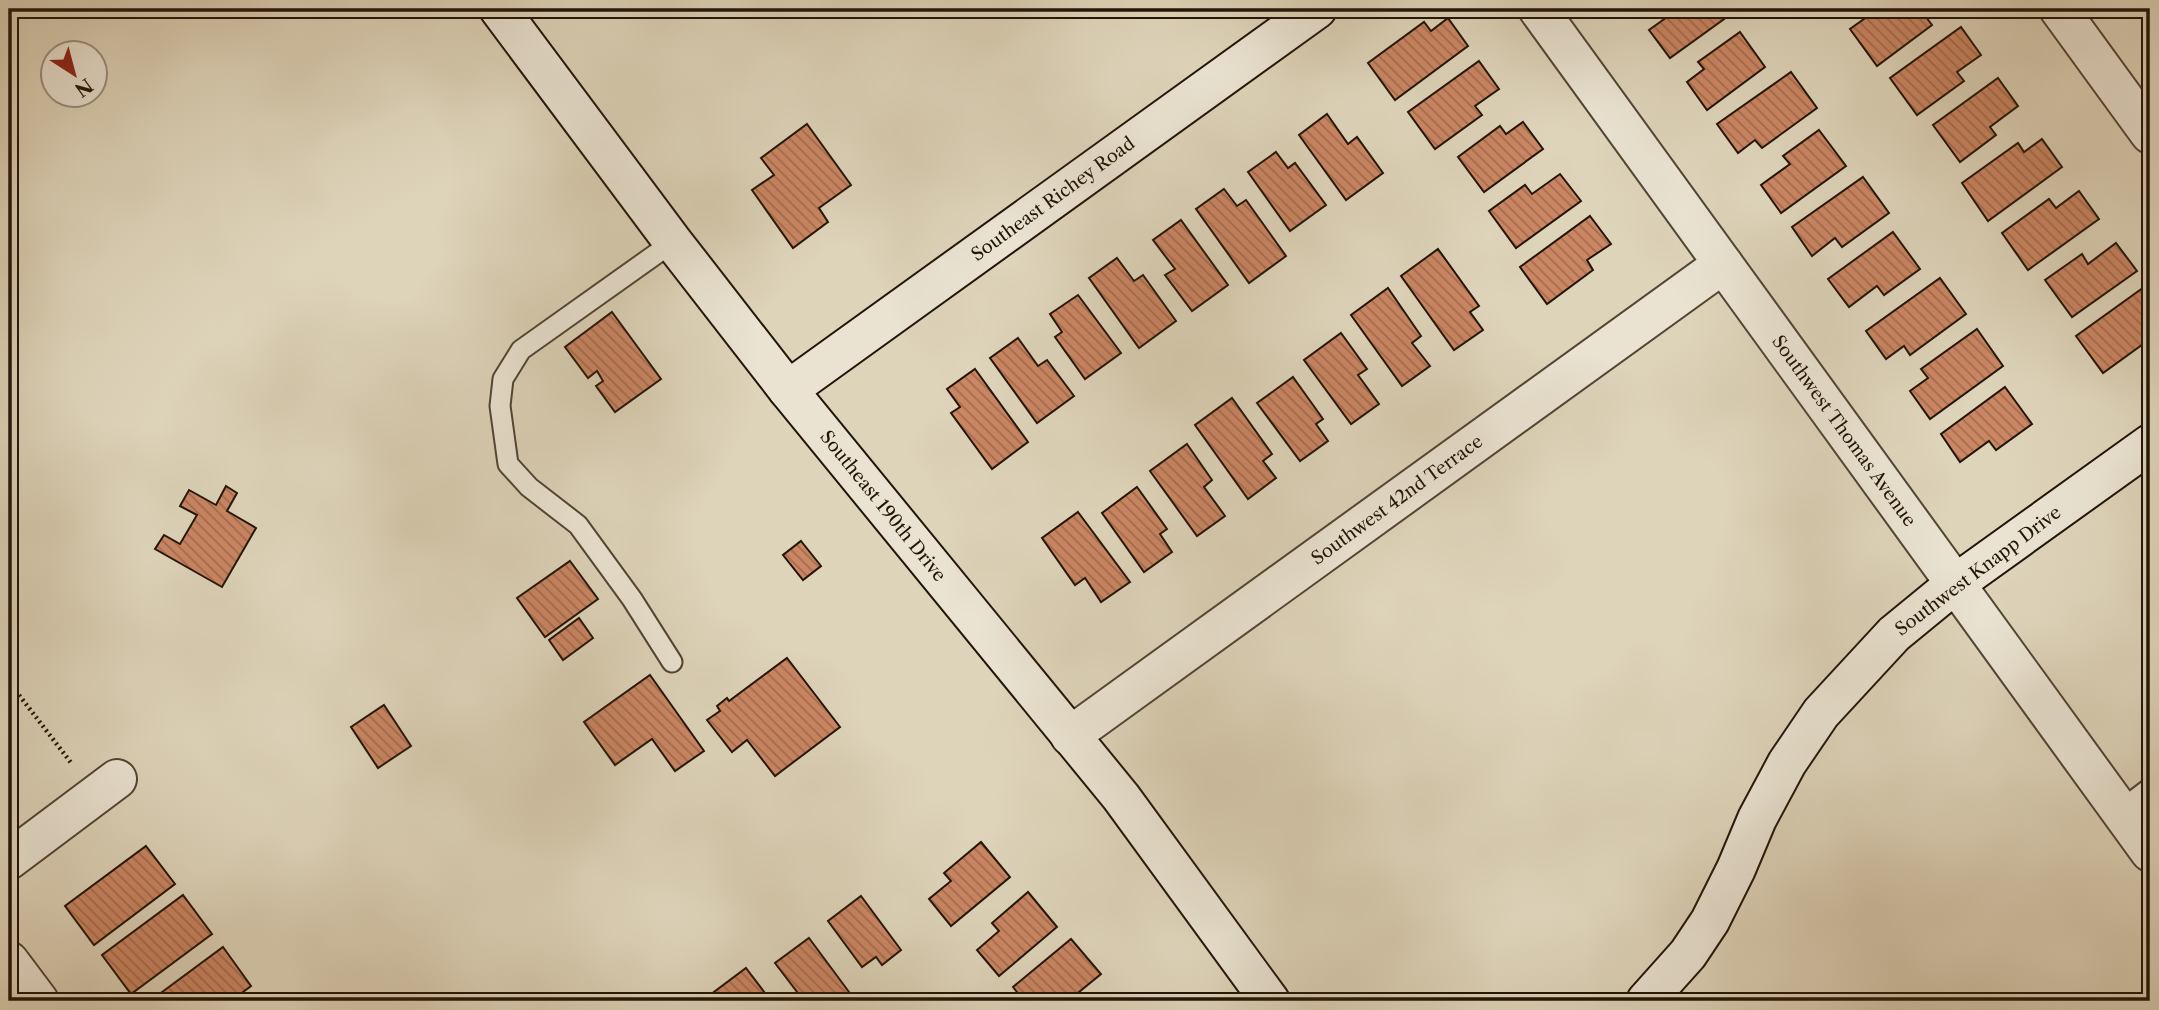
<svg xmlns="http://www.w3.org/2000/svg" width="2159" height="1010" font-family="'Libre Caslon Text',serif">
	<defs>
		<pattern id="building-back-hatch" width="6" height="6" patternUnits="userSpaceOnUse" patternTransform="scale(1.75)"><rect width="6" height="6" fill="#cb8663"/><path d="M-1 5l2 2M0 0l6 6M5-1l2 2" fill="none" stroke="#a46c50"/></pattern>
	</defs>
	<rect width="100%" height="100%" fill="#ded4ba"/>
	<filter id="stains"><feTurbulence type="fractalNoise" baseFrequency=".00286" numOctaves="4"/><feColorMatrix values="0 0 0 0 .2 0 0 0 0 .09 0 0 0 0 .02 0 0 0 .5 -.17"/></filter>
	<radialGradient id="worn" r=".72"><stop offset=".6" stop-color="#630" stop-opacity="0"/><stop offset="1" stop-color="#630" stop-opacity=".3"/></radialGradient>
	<g fill="url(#building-back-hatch)" stroke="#221408" stroke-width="2">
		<path d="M 1661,9 L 1738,9 L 1670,58 L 1649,30 L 1667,17 Z"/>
		<path d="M 1878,9 L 1937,9 L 1926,17 L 1932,25 L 1877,66 L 1850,29 Z"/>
		<path d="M 1448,18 L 1468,46 L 1395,100 L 1368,63 L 1424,22 L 1431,31 Z"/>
		<path d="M 1961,27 L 1981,55 L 1957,72 L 1964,81 L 1917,115 L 1890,78 Z"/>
		<path d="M 1740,32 L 1765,67 L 1707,110 L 1687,82 L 1704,69 L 1698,62 Z"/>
		<path d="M 1479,61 L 1499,89 L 1475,106 L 1482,115 L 1435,149 L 1408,112 Z"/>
		<path d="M 1791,72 L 1817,108 L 1762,148 L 1755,140 L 1738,153 L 1717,124 Z"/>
		<path d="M 1998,78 L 2018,106 L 1990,127 L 1996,135 L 1960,162 L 1933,125 Z"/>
		<path d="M 1327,114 L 1348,144 L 1357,137 L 1383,173 L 1346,200 L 1299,135 Z"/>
		<path d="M 1523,122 L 1543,149 L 1484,192 L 1458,157 L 1500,126 L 1506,134 Z"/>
		<path d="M 807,124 L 851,185 L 819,208 L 828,222 L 793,248 L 752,190 L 774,175 L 761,158 Z"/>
		<path d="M 1819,130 L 1846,166 L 1781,213 L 1761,185 L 1790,164 L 1783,156 Z"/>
		<path d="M 2042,139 L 2062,167 L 1988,221 L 1962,183 L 2018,143 L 2024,152 Z"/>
		<path d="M 1276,152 L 1288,168 L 1295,163 L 1326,205 L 1290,231 L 1248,172 Z"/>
		<path d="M 1560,174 L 1581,201 L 1516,248 L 1489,211 L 1525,185 L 1532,194 Z"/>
		<path d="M 1863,177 L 1889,213 L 1842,247 L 1835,238 L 1812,256 L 1792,227 Z"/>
		<path d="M 1224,189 L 1237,206 L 1246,200 L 1286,256 L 1249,283 L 1196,209 Z"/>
		<path d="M 2079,191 L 2099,219 L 2028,270 L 2002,233 L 2049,199 L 2056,208 Z"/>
		<path d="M 1590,216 L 1611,244 L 1587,260 L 1593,270 L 1547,304 L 1520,267 Z"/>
		<path d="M 1181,220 L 1228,285 L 1192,311 L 1165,275 L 1175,269 L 1153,240 Z"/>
		<path d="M 1893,232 L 1920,269 L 1884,295 L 1877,286 L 1849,307 L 1828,279 Z"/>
		<path d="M 2116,243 L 2137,271 L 2072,317 L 2045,280 L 2082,254 L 2088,264 Z"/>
		<path d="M 1438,249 L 1479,306 L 1470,312 L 1483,330 L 1454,350 L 1401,276 Z"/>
		<path d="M 1117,258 L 1134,281 L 1143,275 L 1176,321 L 1139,348 L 1089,278 Z"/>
		<path d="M 1940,278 L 1966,314 L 1910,355 L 1904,346 L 1886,359 L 1866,331 Z"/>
		<path d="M 2147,285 L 2150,290 L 2150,325 L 2143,330 L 2150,339 L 2103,373 L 2076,336 Z"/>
		<path d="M 1388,288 L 1421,336 L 1412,343 L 1430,366 L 1402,386 L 1351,315 Z"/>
		<path d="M 1078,295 L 1121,353 L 1085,379 L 1055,337 L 1062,332 L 1050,314 Z"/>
		<path d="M 612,312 L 661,379 L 615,412 L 596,386 L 603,381 L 597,371 L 588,378 L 565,347 Z"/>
		<path d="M 1977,329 L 2003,366 L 1930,419 L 1910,391 L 1928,378 L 1921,369 Z"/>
		<path d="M 1341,333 L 1367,369 L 1358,375 L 1379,404 L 1351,424 L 1304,360 Z"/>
		<path d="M 1018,338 L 1038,366 L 1047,360 L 1074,396 L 1037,423 L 990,358 Z"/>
		<path d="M 975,369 L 1028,442 L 992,469 L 951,413 L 960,407 L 947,389 Z"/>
		<path d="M 1293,377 L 1323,419 L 1316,424 L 1328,441 L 1300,461 L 1257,403 Z"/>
		<path d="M 2005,387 L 2032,424 L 1996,450 L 1989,441 L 1960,462 L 1941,434 Z"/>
		<path d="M 1232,398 L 1272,454 L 1263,461 L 1276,478 L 1248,499 L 1195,425 Z"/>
		<path d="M 1187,444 L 1212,480 L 1204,487 L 1225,516 L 1197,536 L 1150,471 Z"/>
		<path d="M 226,486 L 237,493 L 227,511 L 256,528 L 222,587 L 155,549 L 164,535 L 180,544 L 197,515 L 180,506 L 189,490 L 216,505 Z"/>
		<path d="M 1137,487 L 1167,529 L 1160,534 L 1172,552 L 1144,572 L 1102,513 Z"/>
		<path d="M 1078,512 L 1130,582 L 1101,602 L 1085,578 L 1075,585 L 1042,538 Z"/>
		<path d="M 801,541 L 821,566 L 803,580 L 783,555 Z"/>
		<path d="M 570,561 L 598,599 L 545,637 L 517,598 Z"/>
		<path d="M 579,618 L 593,638 L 563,660 L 549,640 Z"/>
		<path d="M 787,658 L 840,727 L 775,776 L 747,740 L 732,752 L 707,720 L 720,711 L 717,706 L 727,698 L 729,701 Z"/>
		<path d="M 650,675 L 704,751 L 675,771 L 652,739 L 615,765 L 584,722 Z"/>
		<path d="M 384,705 L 411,746 L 378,768 L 351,727 Z"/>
		<path d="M 981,842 L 1010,877 L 951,926 L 929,899 L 951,881 L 944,873 Z"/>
		<path d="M 146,846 L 175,884 L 94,945 L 65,906 Z"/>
		<path d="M 1028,892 L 1057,927 L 999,976 L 977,950 L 999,931 L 992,923 Z"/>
		<path d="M 183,895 L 212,934 L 131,994 L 102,955 Z"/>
		<path d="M 861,896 L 901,950 L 882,965 L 876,957 L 862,967 L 828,921 Z"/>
		<path d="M 809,938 L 849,992 L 837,1001 L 826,1001 L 824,999 L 821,1001 L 804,1001 L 775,963 Z"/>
		<path d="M 1071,939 L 1101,974 L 1068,1001 L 1061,1001 L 1057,996 L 1051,1001 L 1024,1001 L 1013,987 Z"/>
		<path d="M 223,947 L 251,986 L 231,1001 L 150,1001 Z"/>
		<path d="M 746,968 L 771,1001 L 715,1001 L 710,995 Z"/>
	</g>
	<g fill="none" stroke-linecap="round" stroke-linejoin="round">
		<g stroke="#514434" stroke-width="23">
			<g id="lane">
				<path d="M 672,662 L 632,599 L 578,525 L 529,487 L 508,464 L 500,406 L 503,379 L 521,350 L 673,242"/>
				<path d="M 2120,811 L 2150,788"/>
			</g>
		</g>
		<g stroke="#514434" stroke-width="42">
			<g id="street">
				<path d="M 1538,9 L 2150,852"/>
				<path d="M 2059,9 L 2150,134"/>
				<path d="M 1070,736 L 1723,264"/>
				<path d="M 9,860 L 117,779"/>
				<path d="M 9,961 L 39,1001"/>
			</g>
		</g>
		<g stroke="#221408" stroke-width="42">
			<g id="secondary">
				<path d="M 499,9 L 673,242 L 788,390 L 1121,797 L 1270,1001"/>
				<path d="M 788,390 L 1317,9"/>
				<path d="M 1646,1001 L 1688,954 L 1710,921 L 1736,869 L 1757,819 L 1787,763 L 1821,713 L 1894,634 L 1955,584 L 2150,444"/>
			</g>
		</g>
		<path stroke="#221408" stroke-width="4.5" stroke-dasharray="2 3.5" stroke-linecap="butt" d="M 9,682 L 72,764"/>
		<use href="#lane" stroke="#eae3d2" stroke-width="19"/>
		<use href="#street" stroke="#eae3d2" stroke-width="38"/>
		<use href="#secondary" stroke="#eae3d2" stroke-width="38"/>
	</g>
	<g text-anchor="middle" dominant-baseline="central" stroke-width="7" stroke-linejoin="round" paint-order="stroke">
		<g font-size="18" fill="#221408" stroke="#eae3d2">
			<text transform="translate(1053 199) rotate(-36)">Southeast Richey Road</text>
			<text transform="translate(1844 431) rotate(54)">Southwest Thomas Avenue</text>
			<text transform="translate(1397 500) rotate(-36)">Southwest 42nd Terrace</text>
			<text transform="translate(883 506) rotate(51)">Southeast 190th Drive</text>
			<text transform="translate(1978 571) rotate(-37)">Southwest Knapp Drive</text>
		</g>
	</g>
	<rect width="2159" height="1010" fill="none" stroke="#ded4ba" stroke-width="35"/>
	<rect x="10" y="10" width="2138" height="989" fill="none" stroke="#221408" stroke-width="3.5"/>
	<rect x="18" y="18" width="2124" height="975" fill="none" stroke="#221408" stroke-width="2"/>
	<g transform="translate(74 74) rotate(144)"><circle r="33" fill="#eae3d2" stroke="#9a9081" stroke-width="2"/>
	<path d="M0-5L12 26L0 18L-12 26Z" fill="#8f2418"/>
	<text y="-10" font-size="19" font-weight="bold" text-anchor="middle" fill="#221408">N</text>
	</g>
	<rect width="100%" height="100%" filter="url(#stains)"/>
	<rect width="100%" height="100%" fill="url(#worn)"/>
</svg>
